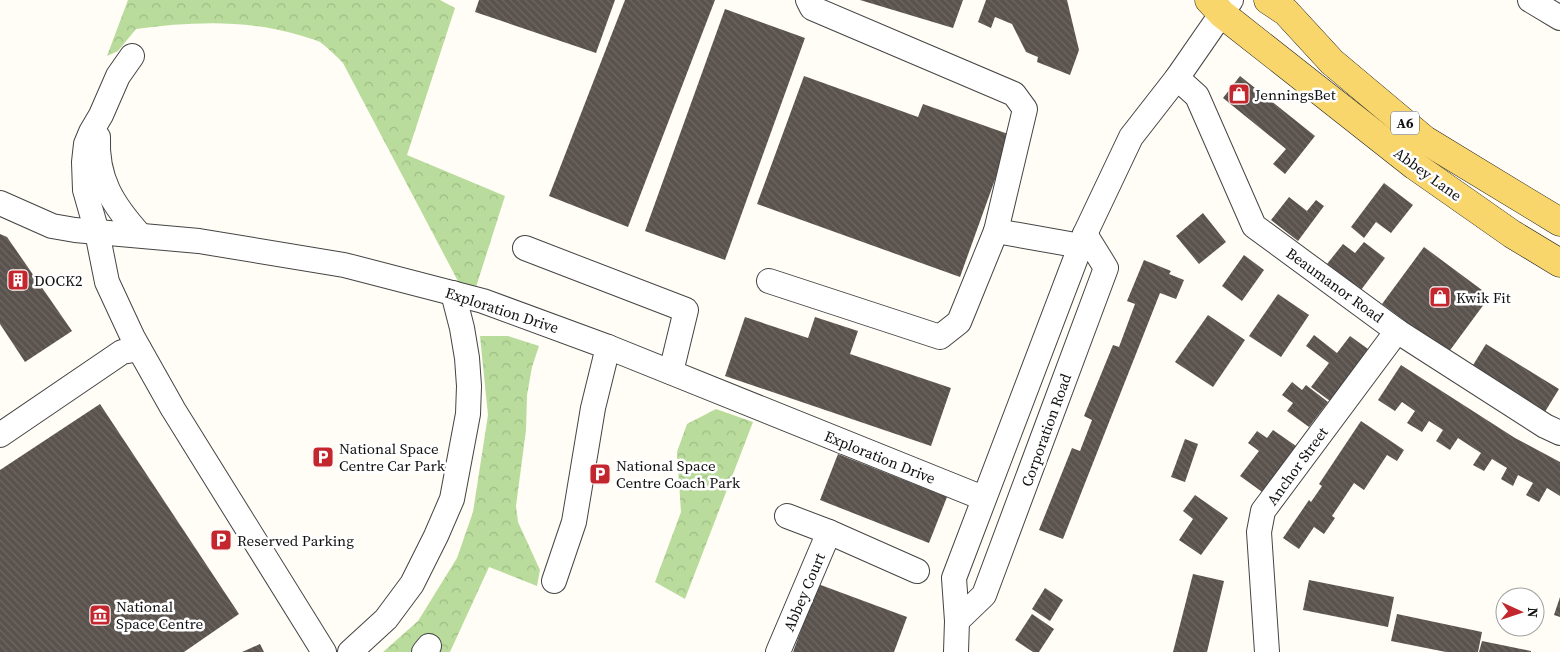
<svg xmlns="http://www.w3.org/2000/svg" width="1560" height="652" font-family="'Source Serif 4',serif">
	<defs>
		<pattern id="forest-crowns" width="20" height="18" patternUnits="userSpaceOnUse" patternTransform="scale(1.25)"><rect width="20" height="18" fill="#b9dc9c"/><path d="M2 6a3 3 0 1 1 6 0M12 15a3 3 0 1 1 6 0" fill="none" stroke="#9ebc85"/></pattern>
		<pattern id="building-back-hatch" width="6" height="6" patternUnits="userSpaceOnUse" patternTransform="scale(1.25)"><rect width="6" height="6" fill="#5a524d"/><path d="M-1 5l2 2M0 0l6 6M5-1l2 2" fill="none" stroke="#6d6662"/></pattern>
	</defs>
	<rect width="100%" height="100%" fill="#fffdf5"/>
	<g fill="url(#forest-crowns)">
		<path d="M 128,0 L 440,0 L 455,8 L 407,155 L 505,196 L 476,287 L 459,283 L 343,63 C 336,56 328,48 320,42 C 314,39 305,37 299,35 C 246,19 189,22 136,29 L 118,51 L 107,56 Z"/>
		<path d="M 480,336 L 508,336 L 539,346 L 532,367 L 527,395 L 526,430 L 516,506 L 518,522 L 540,570 L 537,586 L 489,567 L 450,652 L 425,652 L 418,640 L 411,652 L 383,652 L 418,621 L 457,558 L 473,512 L 488,415 Z"/>
		<path d="M 716,409 L 753,422 L 685,599 L 655,582 L 681,512 L 677,452 L 687,424 Z"/>
	</g>
	<g fill="url(#building-back-hatch)">
		<path d="M 479,0 L 615,0 L 596,53 L 475,12 Z"/>
		<path d="M 625,0 L 715,0 L 628,227 L 549,196 Z"/>
		<path d="M 860,0 L 963,0 L 953,28 Z"/>
		<path d="M 986,0 L 1067,0 L 1079,50 L 1070,75 L 1037,62 L 1038,57 L 1026,52 L 1012,24 L 995,17 L 991,28 L 978,22 Z"/>
		<path d="M 725,9 L 805,38 L 725,260 L 645,231 Z"/>
		<path d="M 804,76 L 918,117 L 923,104 L 1011,135 L 960,277 L 757,204 Z"/>
		<path d="M 1240,76 L 1315,136 L 1285,174 L 1273,164 L 1286,149 L 1223,98 Z"/>
		<path d="M 1384,183 L 1413,205 L 1391,233 L 1376,222 L 1364,238 L 1351,227 Z"/>
		<path d="M 1289,197 L 1307,211 L 1316,200 L 1324,206 L 1298,241 L 1271,220 Z"/>
		<path d="M 1203,213 L 1226,242 L 1199,264 L 1176,236 Z"/>
		<path d="M 0,234 L 7,237 L 72,331 L 25,362 L 0,324 Z"/>
		<path d="M 1364,242 L 1385,258 L 1361,290 L 1327,264 L 1343,244 L 1355,253 Z"/>
		<path d="M 1424,247 L 1490,296 L 1448,353 L 1382,304 Z"/>
		<path d="M 1244,255 L 1264,270 L 1242,301 L 1222,286 Z"/>
		<path d="M 1144,260 L 1171,271 L 1169,274 L 1184,280 L 1176,299 L 1160,293 L 1063,539 L 1039,530 L 1072,448 L 1080,451 L 1092,420 L 1084,416 L 1113,345 L 1119,347 L 1135,304 L 1127,301 Z"/>
		<path d="M 1278,294 L 1309,315 L 1281,357 L 1249,336 Z"/>
		<path d="M 1208,315 L 1245,340 L 1213,387 L 1175,362 Z"/>
		<path d="M 745,317 L 808,338 L 815,317 L 858,331 L 850,354 L 951,388 L 931,446 L 725,376 Z"/>
		<path d="M 1314,335 L 1337,353 L 1350,336 L 1368,349 L 1330,401 L 1311,387 L 1329,363 L 1306,346 Z"/>
		<path d="M 1486,344 L 1559,389 L 1543,415 L 1470,370 Z"/>
		<path d="M 1401,365 L 1515,438 L 1560,462 L 1560,496 L 1547,488 L 1539,502 L 1526,495 L 1533,483 L 1518,475 L 1513,486 L 1501,479 L 1507,468 L 1492,459 L 1484,471 L 1473,465 L 1481,453 L 1458,438 L 1450,450 L 1436,441 L 1443,430 L 1429,421 L 1422,432 L 1407,423 L 1415,411 L 1402,402 L 1395,411 L 1378,400 Z"/>
		<path d="M 1292,382 L 1302,390 L 1306,385 L 1328,402 L 1309,427 L 1287,411 L 1293,403 L 1282,395 Z"/>
		<path d="M 100,404 L 239,614 L 184,652 L 0,652 L 0,470 Z"/>
		<path d="M 1361,421 L 1404,450 L 1397,461 L 1387,455 L 1364,490 L 1354,483 L 1332,516 L 1335,518 L 1324,534 L 1314,527 L 1299,549 L 1283,538 L 1309,500 L 1311,502 L 1322,486 L 1319,484 Z"/>
		<path d="M 1273,430 L 1299,448 L 1265,494 L 1240,476 L 1259,451 L 1248,443 L 1257,431 L 1267,438 Z"/>
		<path d="M 1185,439 L 1198,444 L 1185,482 L 1171,477 Z"/>
		<path d="M 838,454 L 947,497 L 929,543 L 820,500 Z"/>
		<path d="M 1195,495 L 1228,518 L 1201,555 L 1179,540 L 1193,519 L 1183,511 Z"/>
		<path d="M 1193,574 L 1224,581 L 1207,652 L 1173,652 Z"/>
		<path d="M 1309,580 L 1394,597 L 1388,627 L 1303,610 Z"/>
		<path d="M 818,584 L 907,617 L 894,652 L 793,652 Z"/>
		<path d="M 1045,588 L 1063,600 L 1050,621 L 1032,609 Z"/>
		<path d="M 1560,597 L 1560,617 L 1554,615 Z"/>
		<path d="M 1032,614 L 1054,629 L 1039,652 L 1033,652 L 1015,640 Z"/>
		<path d="M 1397,614 L 1482,632 L 1478,652 L 1446,652 L 1391,641 Z"/>
		<path d="M 1482,641 L 1531,651 L 1531,652 L 1479,652 Z"/>
		<path d="M 260,644 L 264,652 L 242,652 Z"/>
	</g>
	<g fill="none" stroke-linecap="round" stroke-linejoin="round">
		<g stroke="#444" stroke-width="26">
			<g id="minor">
				<path d="M 808,0 L 812,8 L 1014,94 L 1025,109 L 996,231"/>
				<path d="M 1530,0 L 1560,18"/>
				<path d="M 132,56 L 118,76 L 101,115 L 91,132 L 86,144 L 84,162 L 85,190 L 97,232 L 107,282 L 133,338 L 173,409 L 324,652"/>
				<path d="M 1177,78 L 1197,96 L 1254,226 L 1397,331 L 1545,426 L 1560,433"/>
				<path d="M 98,137 C 96,179 113,205 140,235"/>
				<path d="M 0,203 L 52,226 L 75,230 L 199,241 L 344,265 L 483,301 L 608,347 L 983,498"/>
				<path d="M 525,248 L 686,310 L 671,372"/>
				<path d="M 769,281 L 940,337 L 959,322 L 996,231 L 1081,246"/>
				<path d="M 0,435 L 122,352 L 139,349"/>
				<path d="M 787,516 L 829,532"/>
				<path d="M 554,581 L 574,522 L 593,408 L 608,347"/>
				<path d="M 957,621 L 984,595 L 1106,268 L 1085,234"/>
				<path d="M 350,652 L 386,619 L 412,584 L 436,536 L 452,499 L 468,414 L 469,386 L 467,358 L 462,328 L 453,293"/>
				<path d="M 424,652 L 429,646"/>
				<path d="M 778,652 L 829,532 L 917,571"/>
				<path d="M 956,652 L 957,621 L 954,578 L 1085,234 L 1131,137 L 1177,78 L 1231,0"/>
				<path d="M 1267,652 L 1259,532 L 1263,511 L 1397,331"/>
			</g>
		</g>
		<g stroke="#222" stroke-width="29">
			<g id="major">
				<path d="M 1209,0 L 1222,14 L 1415,166 L 1512,234 L 1560,263"/>
				<path d="M 1268,0 L 1286,12 L 1332,62 L 1425,140 L 1560,222"/>
			</g>
		</g>
		<use href="#minor" stroke="#fff" stroke-width="24"/>
		<use href="#major" stroke="#f9d66b" stroke-width="28"/>
	</g>
	<defs>
		<g id="shop-square" transform="scale(1.125)"><rect x="-9" y="-9" width="18" height="18" rx="4" fill="#c4262e" stroke="#fff"/><path d="M-5-2.5h2.3a2.7 3.5 0 0 1 5.4 0H5L5.5 6h-11ZM-1.5-2.5h3a1.5 2.3 0 0 0-3 0Z" fill="#fff"/></g>
		<g id="building-square" transform="scale(1.125)"><rect x="-9" y="-9" width="18" height="18" rx="4" fill="#c4262e" stroke="#fff"/><path d="M-4-6H4V6H1V3H-1V6H-4ZM-2.5-4.3h1.7v1.8h-1.7ZM.8-4.3h1.7v1.8H.8ZM-2.5-1h1.7V.8h-1.7ZM.8-1h1.7V.8H.8Z" fill="#fff"/></g>
		<g id="parking-square" transform="scale(1.125)"><rect x="-9" y="-9" width="18" height="18" rx="4" fill="#c4262e" stroke="#fff"/><path d="M-3.5-5.5H1a3.5 3.5 0 0 1 0 7H-1V5.5H-3.5ZM-1-3.4V-.6H.8a1.4 1.4 0 0 0 0-2.8Z" fill="#fff"/></g>
		<g id="museum-square" transform="scale(1.125)"><rect x="-9" y="-9" width="18" height="18" rx="4" fill="#c4262e" stroke="#fff"/><path d="M0-6L6-3V-2H-6V-3ZM-5-1h2V3h-2ZM-1-1h2V3h-2ZM3-1h2V3H3ZM-6 4H6V6H-6Z" fill="#fff"/></g>
	</defs>
	<g fill-rule="evenodd">
		<use href="#shop-square" x="1239" y="94"/>
		<use href="#building-square" x="18" y="280"/>
		<use href="#shop-square" x="1440" y="297"/>
		<use href="#parking-square" x="323" y="457"/>
		<use href="#parking-square" x="600" y="474"/>
		<use href="#parking-square" x="221" y="540"/>
		<use href="#museum-square" x="100" y="615"/>
	</g>
	<g text-anchor="middle" dominant-baseline="central" stroke-width="5" stroke-linejoin="round" paint-order="stroke">
		<rect fill="#fff" stroke="#585858" stroke-width="1" x="1391" y="111.5" width="28" height="23" rx="4"/>
		<g font-size="14" font-weight="bold" fill="#111">
			<text x="1405" y="123">A6</text>
		</g>
		<g font-size="15" fill="#111" stroke="#fff" text-anchor="start">
			<text x="1255" y="94">JenningsBet</text>
			<text x="34" y="280">DOCK2</text>
			<text x="1456" y="297">Kwik Fit</text>
			<text x="339" y="448">National Space<tspan x="339" dy="17">Centre Car Park</tspan></text>
			<text x="616" y="465">National Space<tspan x="616" dy="17">Centre Coach Park</tspan></text>
			<text x="237" y="540">Reserved Parking</text>
			<text x="116" y="606">National<tspan x="116" dy="17">Space Centre</tspan></text>
		</g>
		<g font-size="15" fill="#111" stroke="#fff">
			<text transform="translate(1428 174) rotate(36)">Abbey Lane</text>
			<text transform="translate(1335 285) rotate(36)">Beaumanor Road</text>
			<text transform="translate(502 310) rotate(18)">Exploration Drive</text>
			<text transform="translate(1046 430) rotate(-70)">Corporation Road</text>
			<text transform="translate(880 457) rotate(22)">Exploration Drive</text>
			<text transform="translate(1297 466) rotate(-54)">Anchor Street</text>
			<text transform="translate(804 592) rotate(-67)">Abbey Court</text>
		</g>
	</g>
	<g transform="translate(1520 612) rotate(93)"><circle r="24" fill="#ffffff" stroke="#a0a0a0"/>
	<path d="M0-4L9 19L0 12L-9 19Z" fill="#c4262e"/>
	<text y="-8" font-size="14" font-weight="bold" text-anchor="middle" fill="#111111">N</text>
	</g>
</svg>
